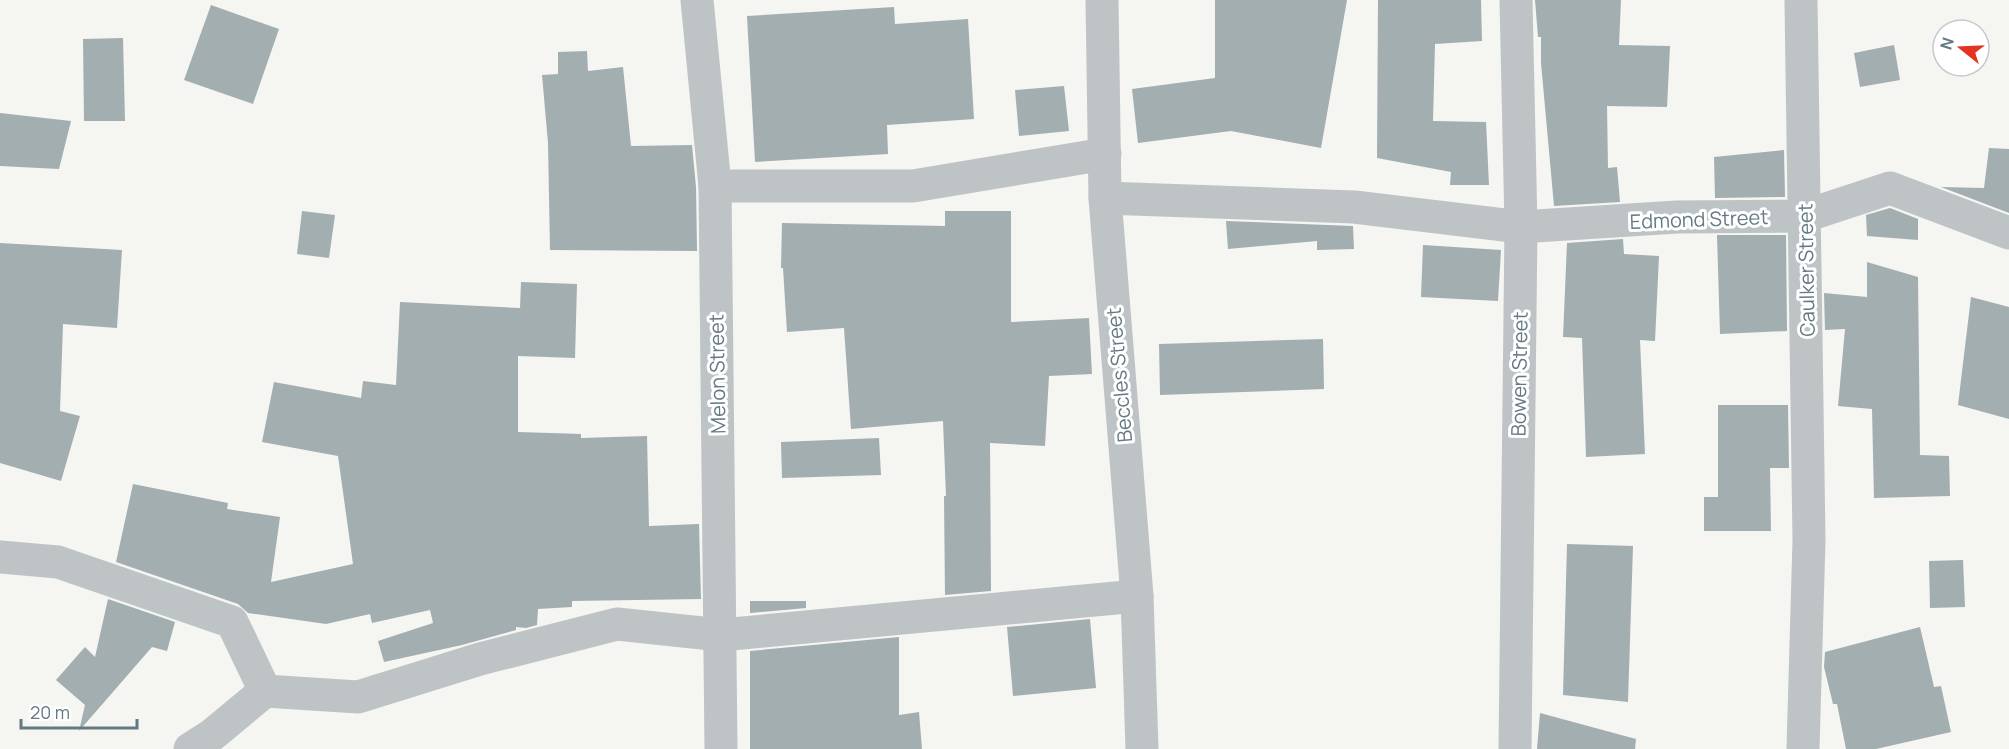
<svg xmlns="http://www.w3.org/2000/svg" width="2009" height="749" font-family="Manrope,sans-serif">
	<rect width="100%" height="100%" fill="#f5f5f1"/>
	<g fill="#a3aeb1">
		<path d="M 1215,0 L 1347,0 L 1321,148 L 1231,131 L 1138,143 L 1132,89 L 1215,78 Z"/>
		<path d="M 1378,0 L 1481,0 L 1482,41 L 1435,44 L 1433,121 L 1486,122 L 1489,185 L 1450,185 L 1451,172 L 1377,158 Z"/>
		<path d="M 1535,0 L 1621,0 L 1619,45 L 1670,46 L 1667,107 L 1607,106 L 1608,168 L 1617,167 L 1620,202 L 1554,206 L 1541,63 L 1541,37 L 1538,37 Z"/>
		<path d="M 211,5 L 279,29 L 253,104 L 184,80 Z"/>
		<path d="M 894,7 L 895,24 L 968,19 L 974,119 L 887,125 L 888,154 L 755,162 L 747,16 Z"/>
		<path d="M 123,38 L 125,121 L 84,121 L 83,39 Z"/>
		<path d="M 1894,45 L 1900,80 L 1860,87 L 1854,53 Z"/>
		<path d="M 587,51 L 588,71 L 623,67 L 631,146 L 692,145 L 696,187 L 697,251 L 550,250 L 548,143 L 542,75 L 558,74 L 558,52 Z"/>
		<path d="M 1064,86 L 1069,131 L 1019,136 L 1015,90 Z"/>
		<path d="M 0,113 L 71,121 L 59,169 L 0,166 Z"/>
		<path d="M 1989,148 L 2009,149 L 2009,213 L 1941,187 L 1984,188 Z"/>
		<path d="M 1784,150 L 1785,197 L 1715,198 L 1714,157 Z"/>
		<path d="M 1890,208 L 1918,219 L 1918,240 L 1867,236 L 1866,215 Z"/>
		<path d="M 302,211 L 335,215 L 329,258 L 297,254 Z"/>
		<path d="M 945,211 L 1011,211 L 1011,322 L 1089,318 L 1092,374 L 1049,376 L 1045,446 L 990,443 L 991,591 L 945,595 L 944,496 L 946,496 L 943,421 L 851,429 L 844,328 L 787,332 L 783,268 L 781,268 L 782,223 L 945,226 Z"/>
		<path d="M 1226,221 L 1353,226 L 1354,249 L 1317,250 L 1317,241 L 1228,249 Z"/>
		<path d="M 1717,235 L 1786,235 L 1787,331 L 1720,334 Z"/>
		<path d="M 1623,239 L 1624,254 L 1659,256 L 1655,341 L 1640,340 L 1645,454 L 1586,457 L 1582,338 L 1563,337 L 1567,243 Z"/>
		<path d="M 0,243 L 122,250 L 117,328 L 63,324 L 60,411 L 80,416 L 61,481 L 0,463 Z"/>
		<path d="M 1423,245 L 1501,250 L 1498,301 L 1421,297 Z"/>
		<path d="M 1867,262 L 1918,277 L 1920,455 L 1949,456 L 1950,496 L 1874,498 L 1872,409 L 1838,406 L 1845,329 L 1825,330 L 1824,293 L 1867,297 Z"/>
		<path d="M 521,282 L 577,284 L 575,358 L 518,356 L 518,432 L 581,434 L 581,438 L 647,436 L 649,526 L 699,524 L 701,599 L 572,601 L 572,607 L 538,609 L 537,625 L 526,628 L 516,627 L 516,630 L 462,645 L 384,662 L 378,641 L 433,623 L 430,610 L 372,623 L 370,614 L 326,624 L 248,613 L 238,604 L 116,562 L 133,484 L 228,503 L 227,509 L 280,517 L 271,582 L 353,564 L 338,456 L 262,442 L 274,382 L 361,398 L 363,381 L 396,385 L 400,302 L 520,308 Z"/>
		<path d="M 1971,297 L 2009,307 L 2009,419 L 1958,405 Z"/>
		<path d="M 1323,339 L 1324,389 L 1160,395 L 1159,344 Z"/>
		<path d="M 1718,405 L 1788,405 L 1789,468 L 1770,468 L 1771,531 L 1704,531 L 1704,497 L 1718,497 Z"/>
		<path d="M 879,438 L 881,475 L 782,478 L 781,442 Z"/>
		<path d="M 1567,544 L 1633,546 L 1628,702 L 1563,695 Z"/>
		<path d="M 1963,560 L 1965,607 L 1930,608 L 1929,561 Z"/>
		<path d="M 108,599 L 175,622 L 167,651 L 152,647 L 79,731 L 85,705 L 56,680 L 85,647 L 95,657 Z"/>
		<path d="M 750,601 L 806,601 L 806,608 L 750,613 Z"/>
		<path d="M 1090,619 L 1096,688 L 1013,696 L 1007,627 Z"/>
		<path d="M 1920,627 L 1934,687 L 1941,686 L 1951,732 L 1876,749 L 1846,749 L 1837,704 L 1833,704 L 1824,667 L 1825,652 Z"/>
		<path d="M 899,637 L 899,715 L 919,712 L 922,749 L 750,749 L 750,651 Z"/>
		<path d="M 1540,713 L 1636,739 L 1635,749 L 1537,749 Z"/>
	</g>
	<g fill="none" stroke-linecap="round" stroke-linejoin="round">
		<g stroke="#bec3c6" stroke-width="33">
			<path d="M 697,0 L 715,186 L 721,749"/>
			<path d="M 1102,0 L 1105,198 L 1137,596 L 1142,749"/>
			<path d="M 1801,0 L 1809,540 L 1803,749"/>
			<path d="M 715,186 L 913,186 L 1105,154"/>
			<path d="M 1105,198 L 1354,207 L 1521,227 L 1677,217 L 1805,216 L 1890,188 L 2009,233"/>
			<path d="M 0,557 L 58,562 L 232,622 L 265,691"/>
			<path d="M 190,749 L 212,735 L 265,691 L 358,697 L 480,659 L 617,624 L 721,635 L 1137,596"/>
			<path d="M 1515,749 L 1521,227 L 1516,0"/>
		</g>
	</g>
	<g text-anchor="middle" dominant-baseline="central" stroke-width="6" stroke-linejoin="round" paint-order="stroke">
		<g font-size="20" fill="#647a83" stroke="#fff">
			<text transform="translate(1699 219) rotate(-2)">Edmond Street</text>
			<text transform="translate(1806 270) rotate(-91)">Caulker Street</text>
			<text transform="translate(717 374) rotate(-91)">Melon Street</text>
			<text transform="translate(1519 374) rotate(-89)">Bowen Street</text>
			<text transform="translate(1119 375) rotate(-95)">Beccles Street</text>
		</g>
	</g>
	<g transform="translate(1961 48) rotate(288)"><circle r="28" fill="#ffffff" stroke="#c1cacd" stroke-width="1.5"/>
	<path d="M0-4.5L10 22L0 15L-10 22Z" fill="#e43223"/>
	<text y="-9" font-size="16" font-weight="bold" text-anchor="middle" fill="#647a83">N</text>
	</g>
	<path d="M21 719v9h116v-9" fill="none" stroke="#647a83" stroke-width="3"/>
	<text x="30" y="719" font-size="18" fill="#647a83" stroke="#ffffff" stroke-width="4.5" paint-order="stroke">20 m</text>
</svg>
